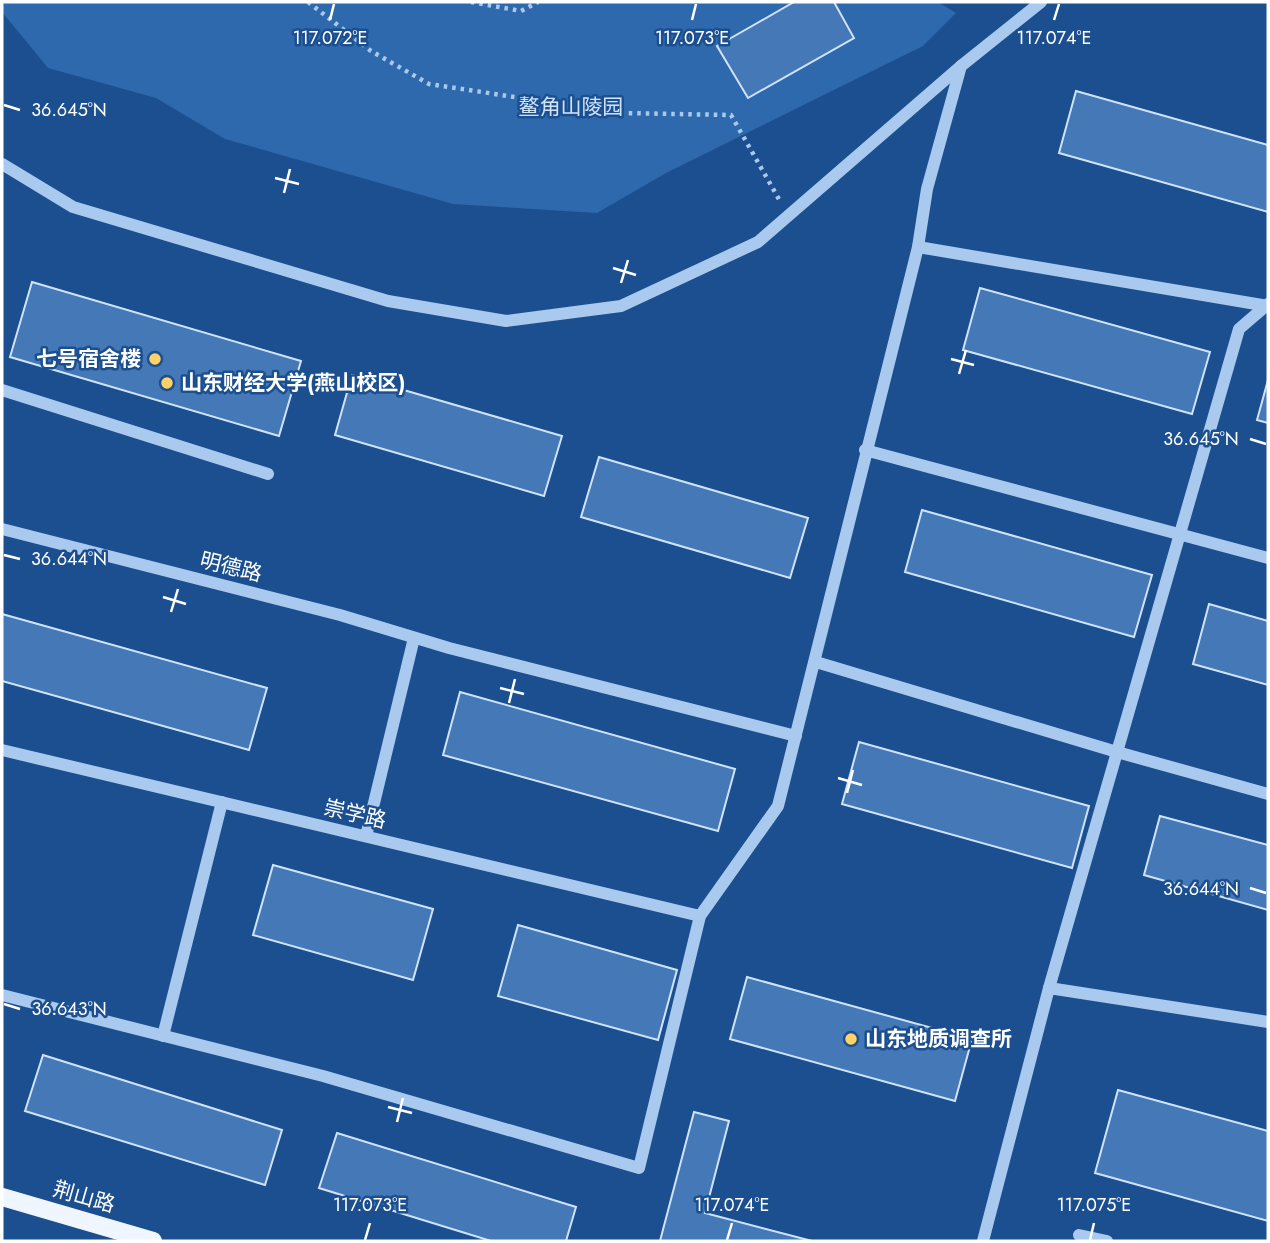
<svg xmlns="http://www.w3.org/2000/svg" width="1270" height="1243" font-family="Jost,'Noto Sans SC',sans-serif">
	<rect width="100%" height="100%" fill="#1b4f8f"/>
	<path fill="#2e69ad" d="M 2,2 L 938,2 L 956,13 L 923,46 L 666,173 L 597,213 L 453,204 L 225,139 L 156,98 L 48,68 L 2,12 Z"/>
	<g fill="#4478b7" stroke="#cfe3fa" stroke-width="2">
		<path d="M 794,2 L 834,2 L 854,38 L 748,98 L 717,46 Z"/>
		<path d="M 1076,91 L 1268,145 L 1268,212 L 1059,153 Z"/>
		<path d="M 32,282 L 301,361 L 279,436 L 10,357 Z"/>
		<path d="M 980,288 L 1210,352 L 1192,414 L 963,350 Z"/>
		<path d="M 352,375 L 562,436 L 544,496 L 335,435 Z"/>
		<path d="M 1268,380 L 1268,423 L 1257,420 Z"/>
		<path d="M 599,457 L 808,518 L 790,578 L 581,517 Z"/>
		<path d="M 922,510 L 1152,575 L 1134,637 L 905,572 Z"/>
		<path d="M 1209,604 L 1268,621 L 1268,685 L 1193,664 Z"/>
		<path d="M 2,614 L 267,688 L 249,750 L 2,681 Z"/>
		<path d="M 460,692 L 735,769 L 718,831 L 443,755 Z"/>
		<path d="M 859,742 L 1089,806 L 1072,868 L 842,804 Z"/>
		<path d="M 1160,816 L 1268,845 L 1268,910 L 1144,875 Z"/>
		<path d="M 273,865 L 433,909 L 413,980 L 253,935 Z"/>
		<path d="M 518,925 L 677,970 L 658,1040 L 498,996 Z"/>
		<path d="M 747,977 L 972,1039 L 955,1101 L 730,1039 Z"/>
		<path d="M 43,1055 L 282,1130 L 265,1185 L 25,1111 Z"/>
		<path d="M 1118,1090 L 1268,1131 L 1268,1221 L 1095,1173 Z"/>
		<path d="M 694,1112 L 729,1121 L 705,1213 L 812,1241 L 660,1241 Z"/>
		<path d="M 337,1133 L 576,1207 L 566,1241 L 491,1241 L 319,1188 Z"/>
	</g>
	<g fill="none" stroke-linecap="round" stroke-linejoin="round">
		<g stroke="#a9c9ee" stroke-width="4.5" stroke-dasharray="3.5 5" stroke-linecap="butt">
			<path d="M 308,2 L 371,51 L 429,84 L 620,113 L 731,115 L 780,201"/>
			<path d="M 471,2 L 521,11 L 538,2"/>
		</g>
		<g stroke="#a9c9ee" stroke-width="12">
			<path d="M 2,164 L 73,207 L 388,301 L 506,321 L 621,306 L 758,242 L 961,66"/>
			<path d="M 918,247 L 1268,306"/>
			<path d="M 2,390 L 268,474"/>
			<path d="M 865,450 L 1268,558"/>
			<path d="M 2,529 L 340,615 L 449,648 L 796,736"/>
			<path d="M 816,662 L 1117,752 L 1268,794"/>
			<path d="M 2,750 L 700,916"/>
			<path d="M 366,836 L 414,638"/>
			<path d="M 1049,988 L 1239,329 L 1268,304"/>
			<path d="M 2,995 L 323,1076 L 639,1168 L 700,916 L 778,806 L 918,247 L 927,189 L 961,66 L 1041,2"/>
			<path d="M 163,1036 L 222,802"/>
			<path d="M 1079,1235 L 1107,1241"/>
			<path d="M 983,1241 L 1049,988 L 1268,1022"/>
		</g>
		<path stroke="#f0f6ff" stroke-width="18" d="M 2,1197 L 153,1241"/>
	</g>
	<path fill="none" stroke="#fff" stroke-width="2.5" d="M 330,20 L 334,4M 692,20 L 696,4M 1054,20 L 1059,4M 4,105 L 20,110M 275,178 L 299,184M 284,193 L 290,169M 613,268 L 636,275M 621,283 L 628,260M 951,359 L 974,365M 959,374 L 966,350M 1250,439 L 1266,444M 4,555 L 20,559M 163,597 L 186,604M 171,612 L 178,589M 500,688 L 524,694M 509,703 L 515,679M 838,778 L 862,785M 847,793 L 853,770M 1250,888 L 1266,893M 4,1004 L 20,1009M 388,1107 L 412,1113M 397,1122 L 403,1098M 365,1240 L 370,1223M 727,1240 L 732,1223M 1090,1240 L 1094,1223"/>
	<g fill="#ffd166" stroke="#1b4f8f" stroke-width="2.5">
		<circle cx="155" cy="359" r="7"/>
		<circle cx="167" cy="383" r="7"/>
		<circle cx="851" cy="1039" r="7"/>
	</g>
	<g text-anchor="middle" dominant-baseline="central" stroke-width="5" stroke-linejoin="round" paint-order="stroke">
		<g font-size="21" fill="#cfe3fa" stroke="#1b4f8f">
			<text x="571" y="107">鳌角山陵园</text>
		</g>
		<g font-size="21" font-weight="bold" fill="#fff" stroke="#1b4f8f" text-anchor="start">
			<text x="141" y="359" text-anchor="end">七号宿舍楼</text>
			<text x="181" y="383">山东财经大学(燕山校区)</text>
			<text x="865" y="1039">山东地质调查所</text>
		</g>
		<g font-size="21" fill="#fff" stroke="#1b4f8f">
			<text transform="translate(231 567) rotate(14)">明德路</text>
			<text transform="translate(355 814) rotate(13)">崇学路</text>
			<text transform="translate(84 1197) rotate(16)">荆山路</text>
		</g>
	</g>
	<g font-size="18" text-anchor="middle" fill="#fff" stroke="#1b4f8f" stroke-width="5" stroke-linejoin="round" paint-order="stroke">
		<text x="330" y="44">117.072°E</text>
		<text x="692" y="44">117.073°E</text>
		<text x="1054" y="44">117.074°E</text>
		<text x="69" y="116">36.645°N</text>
		<text x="1201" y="445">36.645°N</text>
		<text x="69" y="565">36.644°N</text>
		<text x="1201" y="895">36.644°N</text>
		<text x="69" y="1015">36.643°N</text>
		<text x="370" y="1211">117.073°E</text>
		<text x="732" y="1211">117.074°E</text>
		<text x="1094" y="1211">117.075°E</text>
	</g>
	<rect width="1270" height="1243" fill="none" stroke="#ffffff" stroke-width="7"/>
</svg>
